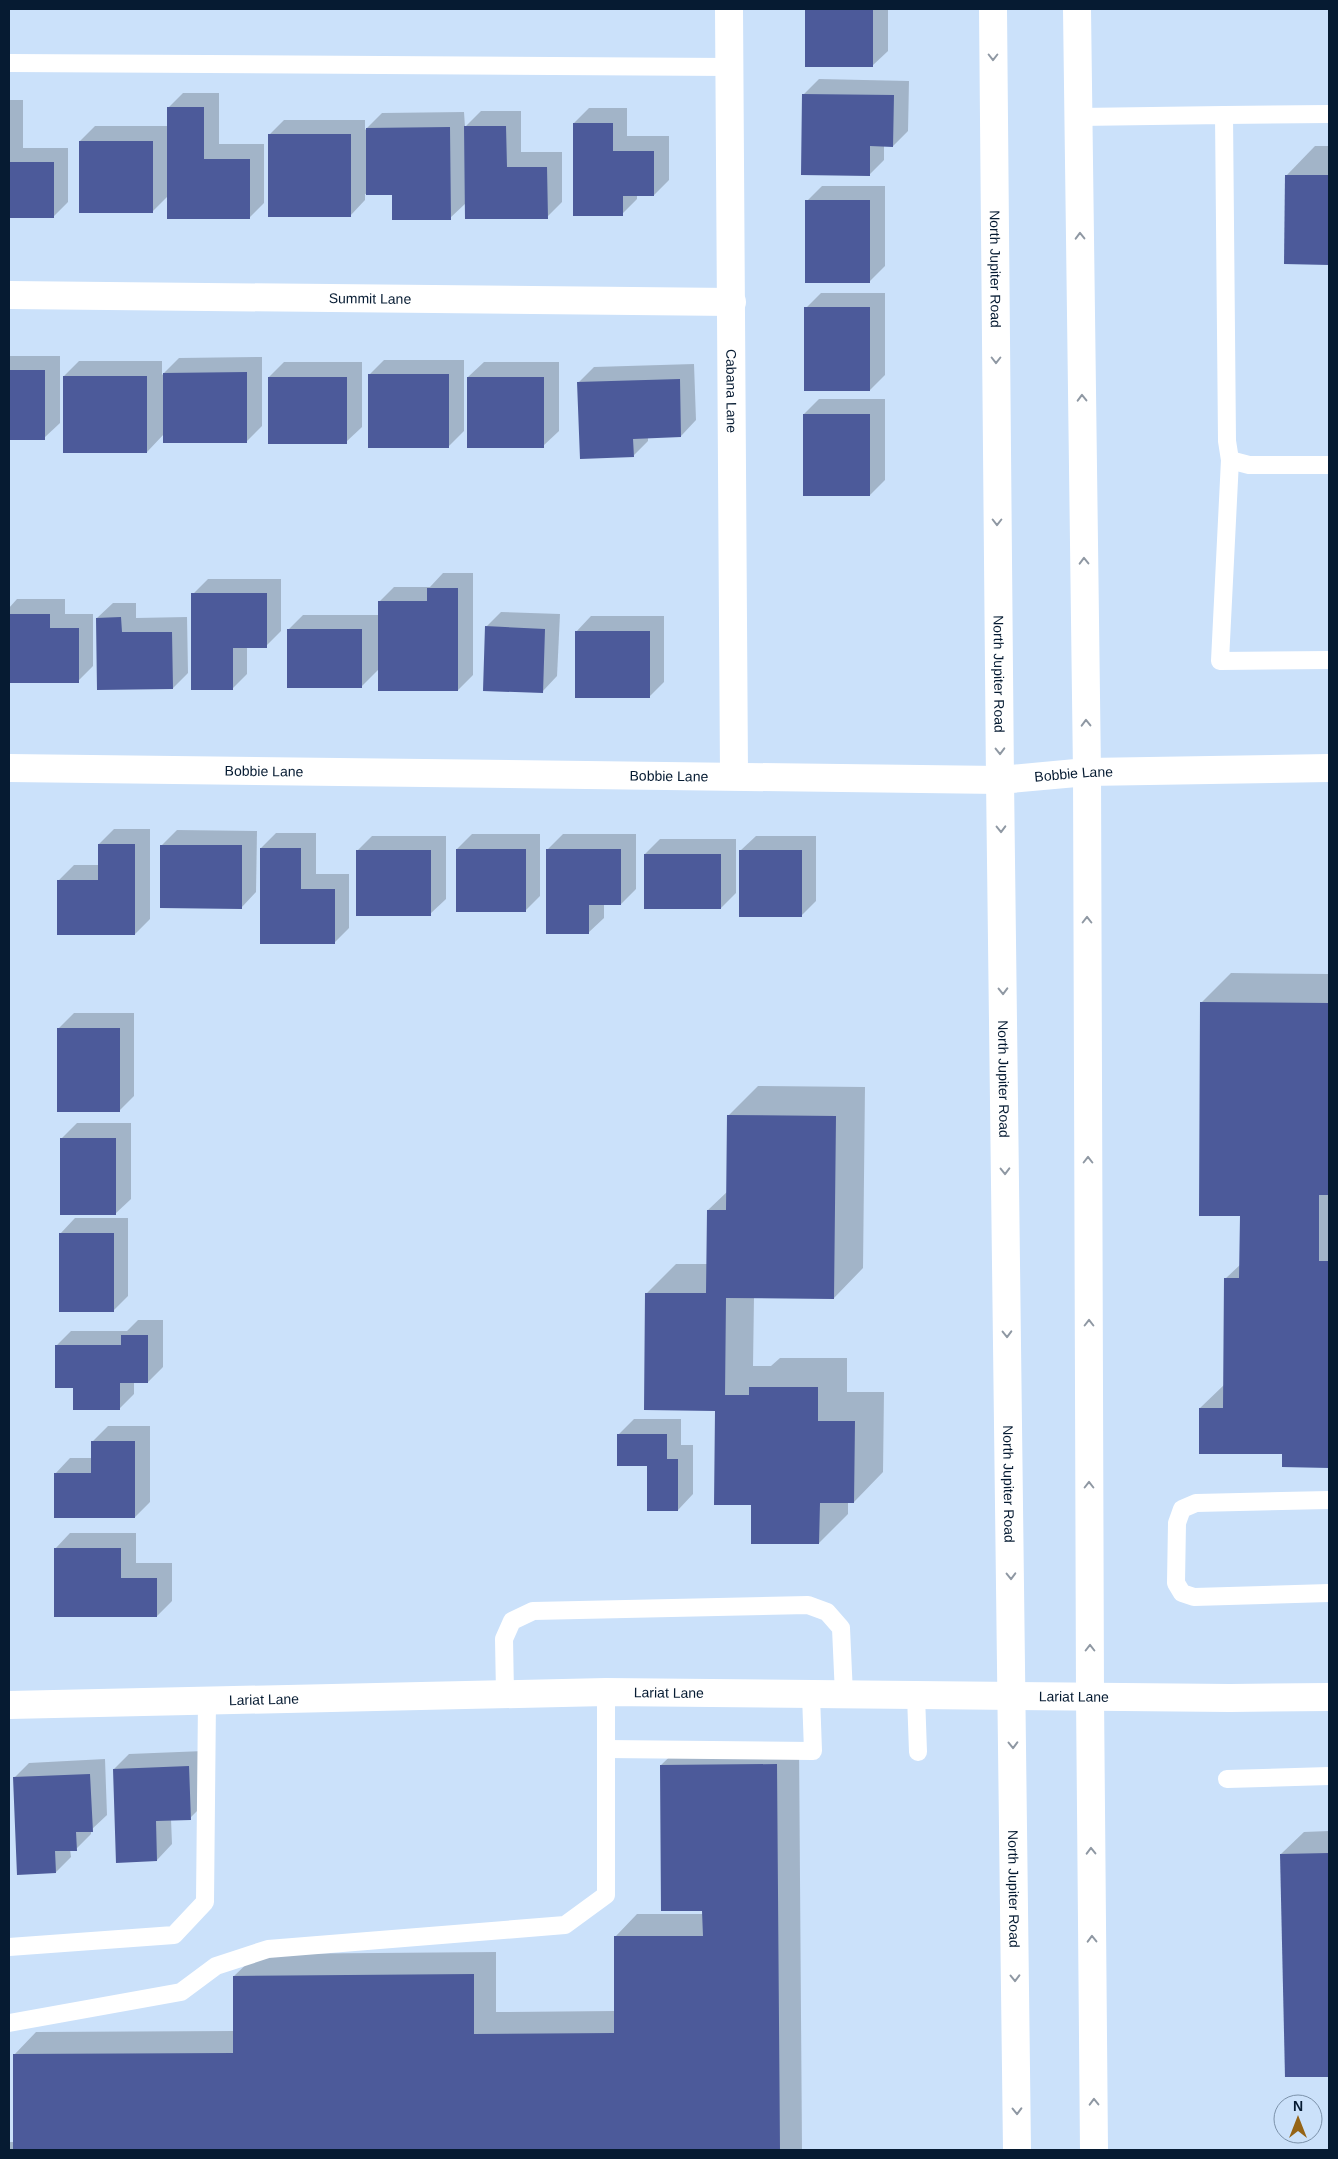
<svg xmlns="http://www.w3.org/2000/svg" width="1338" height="2159" font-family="Arial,sans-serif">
	<rect width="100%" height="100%" fill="#cbe1fa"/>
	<g fill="#0003">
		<path d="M 807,9 L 888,9 L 888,51 L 872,66 L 807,66 Z"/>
		<path d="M 819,79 L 909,81 L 908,131 L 893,146 L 884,146 L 884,160 L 869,175 L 804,94 Z"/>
		<path d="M 183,93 L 219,93 L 219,144 L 264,144 L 264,203 L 249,218 L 168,196 L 152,212 L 80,141 L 95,126 L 168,126 L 168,108 Z"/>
		<path d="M 9,100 L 23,100 L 23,148 L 68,148 L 68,202 L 53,217 L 9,217 Z"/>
		<path d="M 589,108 L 627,108 L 627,136 L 669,136 L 669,180 L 654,195 L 637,195 L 637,199 L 622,214 L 574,123 Z"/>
		<path d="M 481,111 L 521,111 L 521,152 L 562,152 L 562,202 L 547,217 L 466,203 L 450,218 L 394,193 L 365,194 L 365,200 L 350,216 L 269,135 L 284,120 L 365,120 L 365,130 L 382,113 L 464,112 L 465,127 Z"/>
		<path d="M 1315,146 L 1329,146 L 1329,263 L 1285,263 L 1286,176 Z"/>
		<path d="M 822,186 L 885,186 L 885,266 L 870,281 L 807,201 Z"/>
		<path d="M 821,293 L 885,293 L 885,375 L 870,390 L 806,308 Z"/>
		<path d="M 9,356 L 60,356 L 60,423 L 44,438 L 9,438 Z"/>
		<path d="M 262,357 L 262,426 L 247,441 L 164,434 L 147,452 L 64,376 L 79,361 L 162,361 L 162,375 L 179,358 Z"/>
		<path d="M 384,360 L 464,360 L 464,431 L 449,446 L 369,375 Z"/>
		<path d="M 284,362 L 362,362 L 362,427 L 346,442 L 269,377 Z"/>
		<path d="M 484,362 L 559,362 L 559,431 L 543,446 L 468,377 Z"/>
		<path d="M 694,364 L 696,420 L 681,436 L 648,437 L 648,441 L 633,456 L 579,382 L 594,367 Z"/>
		<path d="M 819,399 L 885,399 L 885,480 L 870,495 L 804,414 Z"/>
		<path d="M 443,573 L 473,573 L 473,675 L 458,690 L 379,669 L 362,686 L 288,630 L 303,615 L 379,615 L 379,602 L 394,587 L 430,587 Z"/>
		<path d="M 208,579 L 281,579 L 281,631 L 266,646 L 247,646 L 247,674 L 232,689 L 193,594 Z"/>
		<path d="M 17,599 L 65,599 L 65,614 L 93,614 L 93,666 L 78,681 L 9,681 L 9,608 Z"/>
		<path d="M 113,603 L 136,603 L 136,618 L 187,617 L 188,673 L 173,688 L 97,618 Z"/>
		<path d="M 501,612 L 560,614 L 557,676 L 542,692 L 486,627 Z"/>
		<path d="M 591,616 L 664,616 L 664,682 L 649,697 L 576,632 Z"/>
		<path d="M 114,829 L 150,829 L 150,919 L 135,934 L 59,880 L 74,865 L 99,865 L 99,844 Z"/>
		<path d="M 177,830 L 257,831 L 256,892 L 241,908 L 162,845 Z"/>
		<path d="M 276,833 L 316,833 L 316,874 L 349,874 L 349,928 L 334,943 L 261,848 Z"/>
		<path d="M 472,834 L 540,834 L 540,896 L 525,911 L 457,849 Z"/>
		<path d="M 563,834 L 636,834 L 636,889 L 621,904 L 604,904 L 604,918 L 588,933 L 548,849 Z"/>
		<path d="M 372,836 L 446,836 L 446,899 L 430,914 L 357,851 Z"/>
		<path d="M 756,836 L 816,836 L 816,901 L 801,916 L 740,851 Z"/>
		<path d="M 660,839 L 736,839 L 736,893 L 721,908 L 645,854 Z"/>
		<path d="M 1231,973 L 1329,974 L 1329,1466 L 1283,1466 L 1283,1453 L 1200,1408 L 1225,1384 L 1225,1279 L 1241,1264 L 1241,1215 L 1201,1003 Z"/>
		<path d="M 74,1013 L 134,1013 L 134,1096 L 119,1111 L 59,1028 Z"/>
		<path d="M 758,1086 L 865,1087 L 863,1268 L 834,1298 L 754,1297 L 753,1366 L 771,1366 L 780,1358 L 847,1358 L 847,1392 L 884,1392 L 883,1472 L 854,1502 L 848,1502 L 848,1514 L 819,1543 L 752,1504 L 716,1409 L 647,1293 L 676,1264 L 708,1264 L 708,1210 L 728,1191 L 728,1116 Z"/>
		<path d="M 77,1123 L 131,1123 L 131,1199 L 115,1214 L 62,1138 Z"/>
		<path d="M 75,1218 L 128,1218 L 128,1296 L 113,1311 L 60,1234 Z"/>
		<path d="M 138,1320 L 163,1320 L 163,1367 L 148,1382 L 134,1382 L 134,1394 L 119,1409 L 75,1387 L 56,1346 L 71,1331 L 127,1331 Z"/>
		<path d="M 634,1419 L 681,1419 L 681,1445 L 693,1445 L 693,1494 L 678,1510 L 649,1464 L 619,1434 Z"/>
		<path d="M 108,1426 L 150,1426 L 150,1502 L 135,1517 L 55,1474 L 70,1458 L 93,1458 L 93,1441 Z"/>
		<path d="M 70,1533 L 136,1533 L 136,1563 L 172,1563 L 172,1601 L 157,1616 L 55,1549 Z"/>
		<path d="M 799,1742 L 802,2149 L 800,2150 L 9,2150 L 9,2142 L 15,2142 L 14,2055 L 36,2032 L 234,2031 L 234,1976 L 257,1954 L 496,1952 L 496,2012 L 615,2011 L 615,1937 L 637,1914 L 704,1914 L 661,1765 L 684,1743 Z"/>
		<path d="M 204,1751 L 205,1803 L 190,1818 L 171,1819 L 172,1844 L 157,1860 L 114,1769 L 129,1754 Z"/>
		<path d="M 105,1759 L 107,1815 L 91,1830 L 91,1834 L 76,1849 L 70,1849 L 71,1857 L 56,1872 L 14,1778 L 29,1763 Z"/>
		<path d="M 1329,1831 L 1329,2075 L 1286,2076 L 1281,1854 L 1304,1832 Z"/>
	</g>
	<g fill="#4c5a9a">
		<rect x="805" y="9" width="68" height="58"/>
		<path d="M 802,94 L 894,95 L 893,147 L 870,146 L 870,176 L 801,175 Z"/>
		<path d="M 167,107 L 204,107 L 204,159 L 250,159 L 250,219 L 167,219 Z"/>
		<path d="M 573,123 L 613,123 L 613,151 L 654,151 L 654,196 L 623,196 L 623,216 L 573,216 Z"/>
		<path d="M 464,126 L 506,126 L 507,167 L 547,167 L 548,219 L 465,219 Z"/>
		<path d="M 450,127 L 451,220 L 392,220 L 392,195 L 366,195 L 366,128 Z"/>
		<rect x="268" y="134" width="83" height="83"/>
		<rect x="79" y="141" width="74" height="72"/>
		<rect x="9" y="162" width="45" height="56"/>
		<path d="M 1285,175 L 1329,175 L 1329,265 L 1284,264 Z"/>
		<rect x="805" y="200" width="65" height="83"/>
		<rect x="804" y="307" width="66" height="84"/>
		<rect x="9" y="370" width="36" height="70"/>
		<path d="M 247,372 L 247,443 L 163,443 L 163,373 Z"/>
		<rect x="368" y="374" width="81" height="74"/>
		<rect x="63" y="376" width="84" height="77"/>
		<rect x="268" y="377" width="79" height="67"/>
		<rect x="467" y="377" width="77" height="71"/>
		<path d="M 680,379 L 681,437 L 633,439 L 634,457 L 580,459 L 577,382 Z"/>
		<rect x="803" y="414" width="67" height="82"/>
		<path d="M 427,588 L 458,588 L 458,691 L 378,691 L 378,601 L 427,601 Z"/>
		<path d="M 191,593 L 267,593 L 267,648 L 233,648 L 233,690 L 191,690 Z"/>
		<path d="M 9,614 L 50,614 L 50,628 L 79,628 L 79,683 L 9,683 Z"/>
		<path d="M 121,617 L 122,632 L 172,632 L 173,689 L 97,690 L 96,618 Z"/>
		<path d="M 485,626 L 545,629 L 543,693 L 483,691 Z"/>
		<rect x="287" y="629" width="75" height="59"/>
		<rect x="575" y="631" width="75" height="67"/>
		<path d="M 98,844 L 135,844 L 135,935 L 57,935 L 57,880 L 98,880 Z"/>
		<path d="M 160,845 L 242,845 L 242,909 L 160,908 Z"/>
		<path d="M 260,848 L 301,848 L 301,889 L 335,889 L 335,944 L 260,944 Z"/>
		<rect x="456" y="849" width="70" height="63"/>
		<path d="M 546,849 L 621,849 L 621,905 L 589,905 L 589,934 L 546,934 Z"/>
		<rect x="356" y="850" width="75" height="66"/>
		<rect x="739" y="850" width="63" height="67"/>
		<rect x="644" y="854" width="77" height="55"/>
		<path d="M 1200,1002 L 1329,1003 L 1329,1195 L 1319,1195 L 1319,1261 L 1329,1261 L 1329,1468 L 1282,1467 L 1282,1454 L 1199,1454 L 1199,1408 L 1223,1408 L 1224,1278 L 1239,1278 L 1240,1216 L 1199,1216 Z"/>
		<rect x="57" y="1028" width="63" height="84"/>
		<path d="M 727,1115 L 836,1116 L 834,1299 L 726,1298 L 725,1395 L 749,1395 L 749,1387 L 818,1387 L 818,1421 L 855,1421 L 854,1503 L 820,1503 L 819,1544 L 751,1544 L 751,1505 L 714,1505 L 715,1411 L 644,1410 L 645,1293 L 706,1293 L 707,1210 L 726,1210 Z"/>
		<rect x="60" y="1138" width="56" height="77"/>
		<rect x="59" y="1233" width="55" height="79"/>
		<path d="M 121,1335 L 148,1335 L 148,1383 L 120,1383 L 120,1410 L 73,1410 L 73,1388 L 55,1388 L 55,1345 L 121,1345 Z"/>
		<path d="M 617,1434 L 667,1434 L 667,1459 L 678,1459 L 678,1511 L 647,1511 L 647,1466 L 617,1466 Z"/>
		<path d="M 91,1441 L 135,1441 L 135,1518 L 54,1518 L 54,1473 L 91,1473 Z"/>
		<path d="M 54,1548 L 121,1548 L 121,1578 L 157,1578 L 157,1617 L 54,1617 Z"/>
		<path d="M 777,1764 L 780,2150 L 13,2150 L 13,2054 L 233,2053 L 233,1976 L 474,1974 L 474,2034 L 614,2033 L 614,1936 L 703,1936 L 702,1911 L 661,1911 L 660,1765 Z"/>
		<path d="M 189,1766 L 191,1820 L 156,1821 L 157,1861 L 116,1863 L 113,1769 Z"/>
		<path d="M 90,1774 L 93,1832 L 76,1832 L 77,1851 L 55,1851 L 56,1873 L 17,1875 L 13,1777 Z"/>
		<path d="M 1329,1853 L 1329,2077 L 1285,2077 L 1280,1854 Z"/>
	</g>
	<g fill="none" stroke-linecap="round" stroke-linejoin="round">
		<g stroke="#fff" stroke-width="18">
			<path d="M 9,63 L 730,67"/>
			<path d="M 1224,115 L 1329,114"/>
			<path d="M 1079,117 L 1224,115 L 1227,441 L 1230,460 L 1220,661 L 1329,660"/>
			<path d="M 1230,460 L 1249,465 L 1329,465"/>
			<path d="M 1329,1500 L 1196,1503 L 1182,1509 L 1177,1523 L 1176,1583 L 1182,1593 L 1194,1597 L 1329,1593"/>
			<path d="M 505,1693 L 504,1639 L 512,1621 L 533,1611 L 808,1605 L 827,1612 L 841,1628 L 844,1695"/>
			<path d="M 916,1695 L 918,1752"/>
			<path d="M 606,1749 L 813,1751 L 811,1695"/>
			<path d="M 1227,1779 L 1329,1776"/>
			<path d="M 9,1947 L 174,1935 L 205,1902 L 207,1700"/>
			<path d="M 9,2023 L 181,1992 L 216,1966 L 268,1949 L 565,1925 L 606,1895 L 606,1692"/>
		</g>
		<g stroke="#fff" stroke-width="28">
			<path id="s1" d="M 729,9 L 734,775"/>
			<path id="s2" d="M 9,295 L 732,302"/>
			<path id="s3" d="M 9,768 L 1000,780 L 1087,772 L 1329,768"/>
			<path id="s4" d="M 9,1705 L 606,1692 L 1230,1698 L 1329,1697"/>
		</g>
		<g stroke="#fff" stroke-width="28">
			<path id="s5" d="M 993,9 L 1000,780 L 1017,2150"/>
			<path d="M 1077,9 L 1087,772 L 1090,1696 L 1094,2150"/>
		</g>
	</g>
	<defs><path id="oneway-chevron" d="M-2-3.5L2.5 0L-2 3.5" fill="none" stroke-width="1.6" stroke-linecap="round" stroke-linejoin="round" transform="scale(1.25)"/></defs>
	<g stroke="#8f98a3">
		<use href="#oneway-chevron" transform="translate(993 57) rotate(90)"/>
		<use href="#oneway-chevron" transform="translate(1080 236) rotate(-91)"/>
		<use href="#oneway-chevron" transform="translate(996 360) rotate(90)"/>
		<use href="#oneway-chevron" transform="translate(1082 398) rotate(-91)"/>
		<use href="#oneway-chevron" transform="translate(997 522) rotate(90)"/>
		<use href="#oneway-chevron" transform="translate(1084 561) rotate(-91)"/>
		<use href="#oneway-chevron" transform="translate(1086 723) rotate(-91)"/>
		<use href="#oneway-chevron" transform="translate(1000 751) rotate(89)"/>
		<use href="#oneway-chevron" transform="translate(1001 829) rotate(89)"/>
		<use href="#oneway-chevron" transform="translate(1087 920) rotate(-90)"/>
		<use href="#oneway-chevron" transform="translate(1003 991) rotate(89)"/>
		<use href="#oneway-chevron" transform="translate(1088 1160) rotate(-90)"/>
		<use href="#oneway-chevron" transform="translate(1005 1171) rotate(89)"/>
		<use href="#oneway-chevron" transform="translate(1089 1323) rotate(-90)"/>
		<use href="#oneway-chevron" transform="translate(1007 1334) rotate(89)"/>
		<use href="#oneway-chevron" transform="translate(1089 1485) rotate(-90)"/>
		<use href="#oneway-chevron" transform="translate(1011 1576) rotate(89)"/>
		<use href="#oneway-chevron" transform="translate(1090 1648) rotate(-90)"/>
		<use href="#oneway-chevron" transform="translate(1013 1745) rotate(89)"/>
		<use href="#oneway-chevron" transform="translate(1091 1851) rotate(-91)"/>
		<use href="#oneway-chevron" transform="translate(1092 1939) rotate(-91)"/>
		<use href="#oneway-chevron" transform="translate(1015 1978) rotate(89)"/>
		<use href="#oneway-chevron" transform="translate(1094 2102) rotate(-91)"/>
		<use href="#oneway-chevron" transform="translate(1017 2111) rotate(89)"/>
	</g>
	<g text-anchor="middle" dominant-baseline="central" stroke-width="5" stroke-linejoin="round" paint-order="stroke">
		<g font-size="14" fill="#061b32" stroke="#cbe1fa">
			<text stroke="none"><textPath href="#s5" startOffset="260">North Jupiter Road</textPath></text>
			<text stroke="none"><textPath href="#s2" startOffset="361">Summit Lane</textPath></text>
			<text stroke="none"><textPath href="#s1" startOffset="382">Cabana Lane</textPath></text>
			<text stroke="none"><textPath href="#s5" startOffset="665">North Jupiter Road</textPath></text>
			<text stroke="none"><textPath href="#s3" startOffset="255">Bobbie Lane</textPath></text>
			<text stroke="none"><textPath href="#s3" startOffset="1065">Bobbie Lane</textPath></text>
			<text stroke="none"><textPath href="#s3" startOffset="660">Bobbie Lane</textPath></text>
			<text stroke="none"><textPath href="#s5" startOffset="1070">North Jupiter Road</textPath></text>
			<text stroke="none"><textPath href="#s5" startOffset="1475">North Jupiter Road</textPath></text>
			<text stroke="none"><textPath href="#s4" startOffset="660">Lariat Lane</textPath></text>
			<text stroke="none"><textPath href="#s4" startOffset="1065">Lariat Lane</textPath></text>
			<text stroke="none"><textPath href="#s4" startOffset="255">Lariat Lane</textPath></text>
			<text stroke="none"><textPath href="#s5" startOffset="1880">North Jupiter Road</textPath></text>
		</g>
	</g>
	<rect width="1338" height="2159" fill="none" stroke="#061b32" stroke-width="20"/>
	<g transform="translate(1298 2119)"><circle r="24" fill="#cbe1fa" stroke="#7c92aa"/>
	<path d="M0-4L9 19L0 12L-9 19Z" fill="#956416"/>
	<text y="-8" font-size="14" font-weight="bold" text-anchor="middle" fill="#061b32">N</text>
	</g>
</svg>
